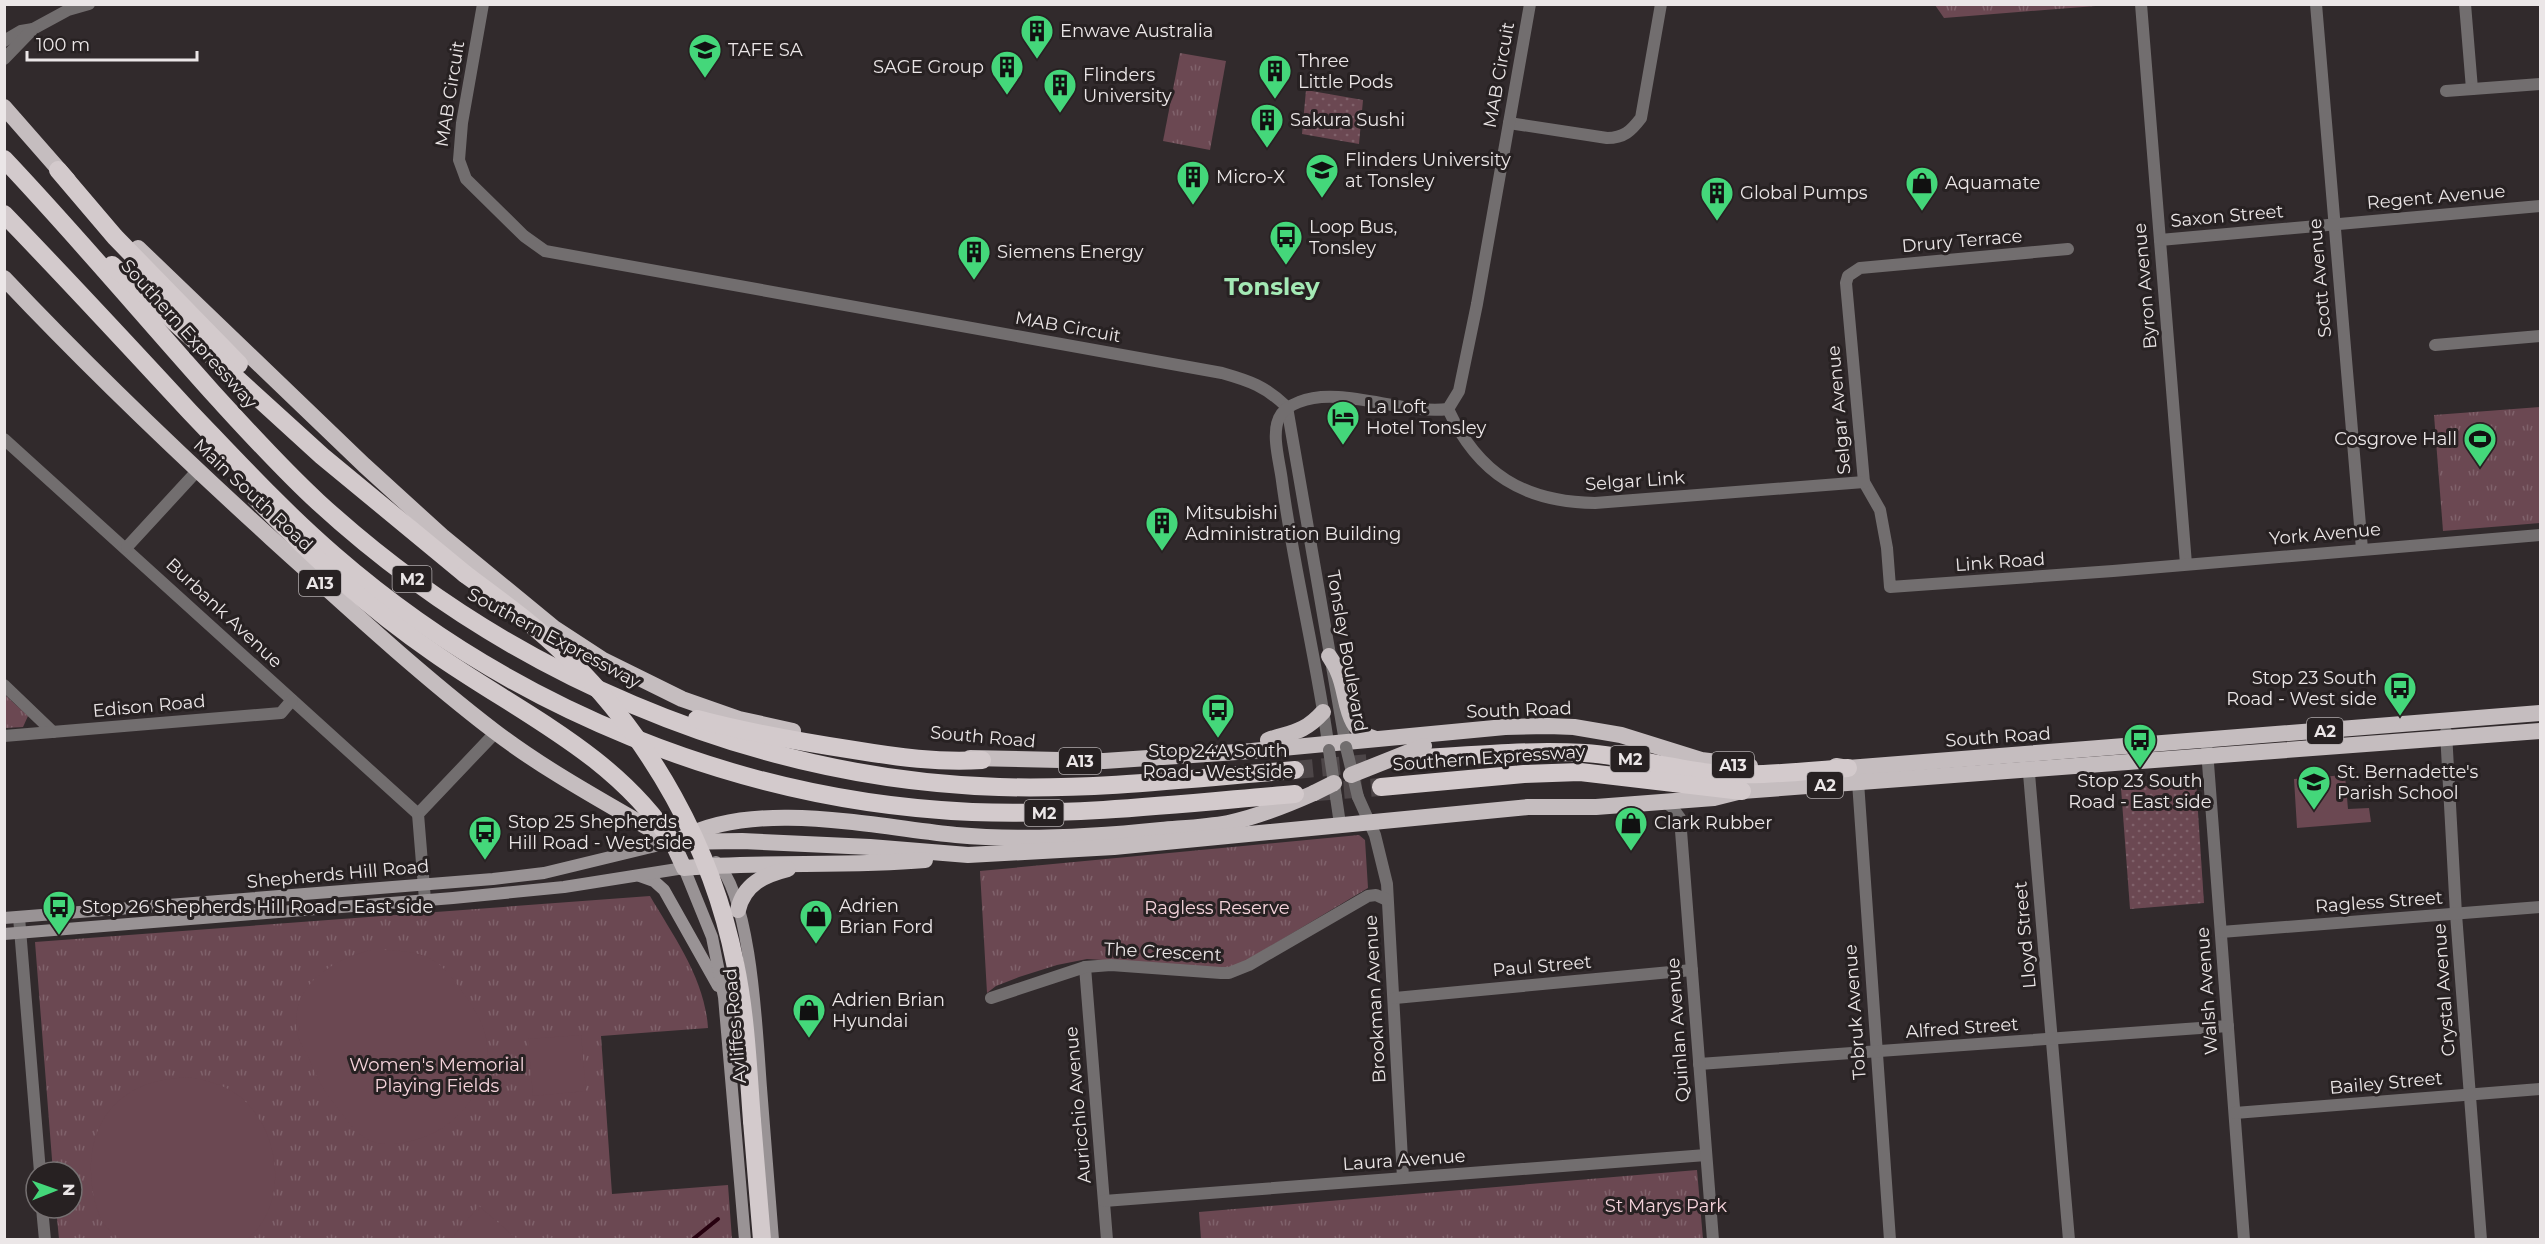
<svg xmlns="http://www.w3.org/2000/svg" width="2545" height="1244" font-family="Montserrat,sans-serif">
	<defs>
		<pattern id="grass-dots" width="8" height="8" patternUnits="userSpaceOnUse" patternTransform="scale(1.5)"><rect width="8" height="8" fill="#6b4852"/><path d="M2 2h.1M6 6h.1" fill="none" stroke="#80626b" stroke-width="1.8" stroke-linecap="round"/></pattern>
		<pattern id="park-tufts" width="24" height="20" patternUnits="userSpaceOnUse" patternTransform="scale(1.5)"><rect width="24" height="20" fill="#6b4852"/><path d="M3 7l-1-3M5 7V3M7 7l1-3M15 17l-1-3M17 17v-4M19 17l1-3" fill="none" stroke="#80626b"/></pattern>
	</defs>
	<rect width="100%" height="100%" fill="#312a2c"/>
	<g fill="url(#grass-dots)">
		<path d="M 1306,90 L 1363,100 L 1359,144 L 1302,134 Z"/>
		<path d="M 2196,782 L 2204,903 L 2130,909 L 2121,788 Z"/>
	</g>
	<g fill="url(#park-tufts)">
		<path d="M 1935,5 L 2108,5 L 1944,18 Z"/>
		<path d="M 1180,53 L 1226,61 L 1210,150 L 1163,141 Z"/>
		<path d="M 2540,407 L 2540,523 L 2443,531 L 2434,415 Z"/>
		<path d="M 4,694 L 28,716 L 23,727 L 5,728 Z"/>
		<path d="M 1359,835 L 1365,840 L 1368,888 L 1239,965 L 1225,968 L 1087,959 L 1057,965 L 1019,977 L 996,986 L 987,993 L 980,871 Z"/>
		<path d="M 650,896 C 674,937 705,979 708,1028 L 601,1036 L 612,1194 L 728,1185 L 732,1239 L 59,1239 L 56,1208 L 72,1208 L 72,1172 L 53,1172 L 35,942 Z"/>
		<path d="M 1697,1170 L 1703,1239 L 1201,1239 L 1199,1212 Z"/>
	</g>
	<g fill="#6b4852">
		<path d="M 2345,775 L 2348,809 L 2369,808 L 2371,822 L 2297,828 L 2294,779 Z"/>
		<path d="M 371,950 C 388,950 408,950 425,956 C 442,963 451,976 461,990 C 470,1002 481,1018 485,1034 C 496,1075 465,1121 427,1136 C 409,1143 382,1149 365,1138 C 352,1130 342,1113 332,1101 C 322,1088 316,1076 310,1061 C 306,1052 299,1042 297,1032 C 289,986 333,959 371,950 Z"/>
		<path d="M 581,1035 L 586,1091 L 533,1096 L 528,1039 Z"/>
		<path d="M 187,1077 C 205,1080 224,1084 239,1096 C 281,1129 290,1205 247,1239 L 120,1239 C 115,1235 110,1231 106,1227 C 99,1219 95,1203 93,1193 C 86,1150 96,1109 138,1088 C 154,1080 170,1079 187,1077 Z"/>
		<path d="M 479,1206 L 517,1239 L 451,1239 Z"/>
	</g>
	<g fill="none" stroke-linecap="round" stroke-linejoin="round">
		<path stroke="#27010f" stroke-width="4" d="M 692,1240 L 718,1219"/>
		<g stroke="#4d4648" stroke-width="18" stroke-dasharray="18 9" stroke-linecap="butt">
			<path d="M 1295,770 L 1368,763"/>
			<path d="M 1317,792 L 1381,787"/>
		</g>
		<g stroke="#726e6f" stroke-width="12">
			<path d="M 483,4 L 462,123 L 459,160 L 466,179 L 524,236 L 545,251 L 1222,373 C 1250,381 1265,386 1287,407"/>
			<path d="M 2141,4 L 2186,564"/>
			<path d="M 2316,4 L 2362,549"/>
			<path d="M 2465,4 L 2472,89"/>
			<path d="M 4,41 L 21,31 L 33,29 L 68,10 L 89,4"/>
			<path d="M 4,59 L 33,29"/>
			<path d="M 2446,91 L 2540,84"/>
			<path d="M 1509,123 L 1607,138 C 1624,138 1631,131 1641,118 L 1661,4"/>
			<path d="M 2160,240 L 2540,206"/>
			<path d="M 2068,249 L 1860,268 L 1848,276 L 1846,283 L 1864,482 L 1880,510 L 1887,548 L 1890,587 L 2113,571 L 2540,535"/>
			<path d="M 2435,345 L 2540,336"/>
			<path d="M 1287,407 L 1346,747"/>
			<path d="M 1448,409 C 1478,474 1524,502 1595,503 L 1864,482"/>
			<path d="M 4,439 L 418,814"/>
			<path d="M 127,547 L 197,471"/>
			<path d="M 4,685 L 53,732"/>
			<path d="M 2446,732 L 2456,914 L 2481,1240"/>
			<path d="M 4,736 L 281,713 L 292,700"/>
			<path d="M 1329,750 C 1317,660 1294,571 1282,481 C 1280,463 1271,435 1279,418 C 1283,409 1291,405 1299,402 C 1340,385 1403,415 1448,409 L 1459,391 L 1477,304 L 1530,4"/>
			<path d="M 2207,750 L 2244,1240"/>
			<path d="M 2028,762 L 2069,1240"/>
			<path d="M 1858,782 L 1890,1240"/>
			<path d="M 1336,797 L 1340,824"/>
			<path d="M 1358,797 L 1375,835 L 1387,884 L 1403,1178"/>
			<path d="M 425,900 L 418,814 L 496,732"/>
			<path d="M 19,917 L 40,1172"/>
			<path d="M 2221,932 L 2540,907"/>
			<path d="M 1085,967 L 1107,1240"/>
			<path d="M 991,998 L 1085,967 L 1111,965 L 1221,973 L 1229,973 L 1249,965 L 1368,896 L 1376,895 L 1387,900"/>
			<path d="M 1395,998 L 1692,970"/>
			<path d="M 1699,1064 L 2228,1026"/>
			<path d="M 2235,1113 L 2540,1089"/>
			<path d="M 1104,1201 L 1706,1155"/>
			<path d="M 42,1208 L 45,1240"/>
		</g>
		<path stroke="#726e6f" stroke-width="12" d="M 1665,802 L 1672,807 L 1680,818 L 1713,1240"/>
		<g stroke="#999395" stroke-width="12">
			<path d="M 716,862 C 752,896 757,1037 761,1088 C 765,1139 769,1189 773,1240"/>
			<path d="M 640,876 L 654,881 L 664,890 L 718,986"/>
			<path d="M 4,918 L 493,879 L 544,873 L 672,842"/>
			<path d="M 4,934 L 453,898 L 564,887 L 684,868 L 712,937 L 724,997 L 745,1240"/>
		</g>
		<g stroke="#c5bdbf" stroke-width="16">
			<path d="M 4,107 L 68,180"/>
			<path d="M 138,248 L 364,465 L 442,536 L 554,628 L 603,660 L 682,699 L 739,719 L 793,731"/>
			<path d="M 4,278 C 90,369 179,454 271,538 C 344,604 416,671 494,731 C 549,773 612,806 671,841"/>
			<path d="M 1329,656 C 1332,661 1336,666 1338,672 C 1349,696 1343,731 1376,739"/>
			<path d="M 1268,740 C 1292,732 1304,733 1323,712"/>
			<path d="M 970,758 L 1104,761 L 1252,751 L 1505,727 L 1548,726 L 1574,727 L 1621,735 L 1701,760 L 1750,766"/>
			<path d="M 1836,766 L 1848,768 L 2540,713"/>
			<path d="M 683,838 C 756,799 876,827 956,835 C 1024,841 1093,837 1161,830 C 1183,828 1206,827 1228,823 C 1258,817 1287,805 1314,793"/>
			<path d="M 672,842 L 742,841 L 870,847 L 968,855 L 1114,847 L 1528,807 L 1596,807 L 1714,798 L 1742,791 L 2540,731"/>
			<path d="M 672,842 L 684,868 C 765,861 845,867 925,860"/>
			<path d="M 738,910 C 744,884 764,875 788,869"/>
		</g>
		<g stroke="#d3cacc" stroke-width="18">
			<path d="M 4,159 C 76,235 143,315 212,392 C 246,429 280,467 318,502 C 502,671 748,779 999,787 C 1098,790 1197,778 1295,770"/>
			<path d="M 58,170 L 115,237 L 239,364"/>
			<path d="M 4,214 C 67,279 129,346 190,412 C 237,461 283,511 334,555 C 510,708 739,802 972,812 C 1080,816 1188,803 1295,794"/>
			<path d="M 112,265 L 322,456 L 465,574"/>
			<path d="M 255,497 C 311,555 368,608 434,653 C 518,712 614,753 672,842"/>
			<path d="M 697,719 C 749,733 802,742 854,750 C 896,757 940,763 982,760"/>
			<path d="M 1412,759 C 1470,755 1527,750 1585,753 C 1628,756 1669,768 1711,773 C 1757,777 1802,771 1848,768"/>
			<path d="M 1381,787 L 1524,774 L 1580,772 L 1742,791"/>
			<path d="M 752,1121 L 762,1240"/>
		</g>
		<g stroke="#726e6f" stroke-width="12">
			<path d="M 1346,747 L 1358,797"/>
			<path d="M 1329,750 L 1336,797"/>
		</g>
		<g stroke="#c5bdbf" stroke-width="16">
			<path d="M 1351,775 L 1424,746"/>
			<path d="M 1314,793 L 1334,783"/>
		</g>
		<path stroke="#d3cacc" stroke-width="18" d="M 465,574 C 500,600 536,626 567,657 C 651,739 712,847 735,963 C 746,1015 748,1068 752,1121"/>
	</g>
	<defs>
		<g id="building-pin" transform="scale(1.725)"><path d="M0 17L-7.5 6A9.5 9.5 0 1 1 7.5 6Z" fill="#44d77a" stroke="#272122"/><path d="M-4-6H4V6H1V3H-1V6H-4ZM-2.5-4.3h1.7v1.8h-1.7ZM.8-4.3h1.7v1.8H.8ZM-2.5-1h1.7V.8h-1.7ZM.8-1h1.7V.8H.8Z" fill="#111"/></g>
		<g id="university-pin" transform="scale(1.725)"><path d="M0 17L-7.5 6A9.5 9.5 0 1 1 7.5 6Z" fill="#44d77a" stroke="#272122"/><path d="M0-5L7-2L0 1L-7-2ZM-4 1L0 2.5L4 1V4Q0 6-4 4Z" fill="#111"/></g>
		<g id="shop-pin" transform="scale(1.725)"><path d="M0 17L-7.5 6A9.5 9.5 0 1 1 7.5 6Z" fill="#44d77a" stroke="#272122"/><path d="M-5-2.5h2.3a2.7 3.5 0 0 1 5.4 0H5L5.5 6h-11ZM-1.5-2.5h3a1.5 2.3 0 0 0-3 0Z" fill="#111"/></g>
		<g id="bus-pin" transform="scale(1.725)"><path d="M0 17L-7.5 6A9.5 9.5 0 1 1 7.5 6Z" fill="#44d77a" stroke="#272122"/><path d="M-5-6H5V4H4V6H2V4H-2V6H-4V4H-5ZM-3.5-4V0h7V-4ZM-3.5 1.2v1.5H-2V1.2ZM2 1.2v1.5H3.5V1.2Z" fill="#111"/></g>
		<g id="hotel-pin" transform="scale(1.725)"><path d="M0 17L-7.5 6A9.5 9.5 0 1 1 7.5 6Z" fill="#44d77a" stroke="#272122"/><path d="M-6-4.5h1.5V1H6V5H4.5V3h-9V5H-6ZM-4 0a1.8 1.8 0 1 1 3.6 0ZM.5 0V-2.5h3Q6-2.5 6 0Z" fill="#111"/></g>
		<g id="stadium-pin" transform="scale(1.725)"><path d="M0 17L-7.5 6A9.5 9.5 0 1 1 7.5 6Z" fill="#44d77a" stroke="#272122"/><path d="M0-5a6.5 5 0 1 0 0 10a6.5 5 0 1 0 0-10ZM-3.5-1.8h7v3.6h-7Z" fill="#111"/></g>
		<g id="school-pin" transform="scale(1.725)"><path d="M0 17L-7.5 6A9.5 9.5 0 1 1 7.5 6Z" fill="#44d77a" stroke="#272122"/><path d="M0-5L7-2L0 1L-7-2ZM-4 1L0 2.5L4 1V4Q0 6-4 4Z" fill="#111"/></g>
	</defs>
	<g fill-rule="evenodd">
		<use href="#building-pin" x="1037" y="31"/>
		<use href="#university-pin" x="705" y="50"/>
		<use href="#building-pin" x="1007" y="67"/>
		<use href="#building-pin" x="1275" y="71"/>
		<use href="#building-pin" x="1060" y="85"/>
		<use href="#building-pin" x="1267" y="120"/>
		<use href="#university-pin" x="1322" y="170"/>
		<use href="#building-pin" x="1193" y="177"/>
		<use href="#shop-pin" x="1922" y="183"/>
		<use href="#building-pin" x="1717" y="193"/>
		<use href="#bus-pin" x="1286" y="237"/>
		<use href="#building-pin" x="974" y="252"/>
		<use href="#hotel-pin" x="1343" y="417"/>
		<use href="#stadium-pin" x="2480" y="439"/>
		<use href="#building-pin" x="1162" y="523"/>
		<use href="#bus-pin" x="2400" y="688"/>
		<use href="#bus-pin" x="1218" y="710"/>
		<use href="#bus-pin" x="2140" y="740"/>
		<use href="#school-pin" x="2314" y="782"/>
		<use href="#shop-pin" x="1631" y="823"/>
		<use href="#bus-pin" x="485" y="832"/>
		<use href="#bus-pin" x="59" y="907"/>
		<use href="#shop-pin" x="816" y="916"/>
		<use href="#shop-pin" x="809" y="1010"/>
	</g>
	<g text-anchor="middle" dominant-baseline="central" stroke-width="6" stroke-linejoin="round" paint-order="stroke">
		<g fill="#272122" stroke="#b0abac" stroke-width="1.5">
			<rect x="392.5" y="566" width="39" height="26" rx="4.5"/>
			<rect x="299" y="570" width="42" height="26" rx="4.5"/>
			<rect x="2307" y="718" width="36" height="26" rx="4.5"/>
			<rect x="1610.5" y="746" width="39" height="26" rx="4.5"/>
			<rect x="1059" y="748" width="42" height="26" rx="4.5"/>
			<rect x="1712" y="752" width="42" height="26" rx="4.5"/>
			<rect x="1807" y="772" width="36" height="26" rx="4.5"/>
			<rect x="1024.5" y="800" width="39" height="26" rx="4.5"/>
		</g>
		<g font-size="16" font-weight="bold" fill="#ebe6e7">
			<text x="412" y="579">M2</text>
			<text x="320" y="583">A13</text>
			<text x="2325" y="731">A2</text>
			<text x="1630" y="759">M2</text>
			<text x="1080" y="761">A13</text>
			<text x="1733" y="765">A13</text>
			<text x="1825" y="785">A2</text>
			<text x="1044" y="813">M2</text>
		</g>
		<g font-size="18" fill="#ebe6e7" stroke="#272122" text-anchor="start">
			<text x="1060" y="31">Enwave Australia</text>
			<text x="728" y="50">TAFE SA</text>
			<text x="1298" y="61">Three<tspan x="1298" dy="21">Little Pods</tspan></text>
			<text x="984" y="67" text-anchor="end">SAGE Group</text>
			<text x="1083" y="75">Flinders<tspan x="1083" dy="21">University</tspan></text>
			<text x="1290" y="120">Sakura Sushi</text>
			<text x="1345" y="160">Flinders University<tspan x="1345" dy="21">at Tonsley</tspan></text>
			<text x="1216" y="177">Micro-X</text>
			<text x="1945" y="183">Aquamate</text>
			<text x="1740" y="193">Global Pumps</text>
			<text x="1309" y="227">Loop Bus,<tspan x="1309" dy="21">Tonsley</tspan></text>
			<text x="997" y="252">Siemens Energy</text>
			<text x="1366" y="407">La Loft<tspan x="1366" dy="21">Hotel Tonsley</tspan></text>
			<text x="2457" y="439" text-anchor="end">Cosgrove Hall</text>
			<text x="1185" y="513">Mitsubishi<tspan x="1185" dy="21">Administration Building</tspan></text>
			<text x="2377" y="678" text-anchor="end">Stop 23 South<tspan x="2377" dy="21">Road - West side</tspan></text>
			<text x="1218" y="751" text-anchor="middle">Stop 24A South<tspan x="1218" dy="21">Road - West side</tspan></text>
			<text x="2337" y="772">St. Bernadette's<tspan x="2337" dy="21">Parish School</tspan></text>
			<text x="2140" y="781" text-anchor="middle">Stop 23 South<tspan x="2140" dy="21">Road - East side</tspan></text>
			<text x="508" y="822">Stop 25 Shepherds<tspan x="508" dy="21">Hill Road - West side</tspan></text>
			<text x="1654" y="823">Clark Rubber</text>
			<text x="839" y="906">Adrien<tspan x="839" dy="21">Brian Ford</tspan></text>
			<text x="82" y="907">Stop 26 Shepherds Hill Road - East side</text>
			<text x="832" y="1000">Adrien Brian<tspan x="832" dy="21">Hyundai</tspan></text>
		</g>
		<g font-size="18" fill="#ebe6e7" stroke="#272122">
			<text transform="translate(1499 75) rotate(-80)">MAB Circuit</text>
			<text transform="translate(450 94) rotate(-81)">MAB Circuit</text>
			<text transform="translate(2436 197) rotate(-5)">Regent Avenue</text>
			<text transform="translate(2227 216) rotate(-5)">Saxon Street</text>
			<text transform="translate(1962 241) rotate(-5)">Drury Terrace</text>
			<text transform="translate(2320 278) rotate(-95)">Scott Avenue</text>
			<text transform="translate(2145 286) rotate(-95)">Byron Avenue</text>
			<text transform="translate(1068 327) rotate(10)">MAB Circuit</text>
			<text transform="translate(189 334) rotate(48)">Southern Expressway</text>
			<text transform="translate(1839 410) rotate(-95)">Selgar Avenue</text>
			<text transform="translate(1635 481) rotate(-4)">Selgar Link</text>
			<text transform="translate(253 495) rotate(43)">Main South Road</text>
			<text transform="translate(2325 534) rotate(-5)">York Avenue</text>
			<text transform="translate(2000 562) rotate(-4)">Link Road</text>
			<text transform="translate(224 613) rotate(43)">Burbank Avenue</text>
			<text transform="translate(554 638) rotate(28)">Southern Expressway</text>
			<text transform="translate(1347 651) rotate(80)">Tonsley Boulevard</text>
			<text transform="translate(149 706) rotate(-5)">Edison Road</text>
			<text transform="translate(1519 710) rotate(-2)">South Road</text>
			<text transform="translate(983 737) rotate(5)">South Road</text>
			<text transform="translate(1998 737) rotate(-4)">South Road</text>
			<text transform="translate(1489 758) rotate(-4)">Southern Expressway</text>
			<text transform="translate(338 874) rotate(-5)">Shepherds Hill Road</text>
			<text transform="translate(2379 902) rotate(-4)">Ragless Street</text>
			<text transform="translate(2025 935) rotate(-95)">Lloyd Street</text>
			<text transform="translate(1163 952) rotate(3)">The Crescent</text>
			<text transform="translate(1542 966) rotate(-5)">Paul Street</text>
			<text transform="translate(2444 990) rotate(-94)">Crystal Avenue</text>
			<text transform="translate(2207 991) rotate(-94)">Walsh Avenue</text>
			<text transform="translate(1375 999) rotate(-93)">Brookman Avenue</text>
			<text transform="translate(1855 1012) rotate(-94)">Tobruk Avenue</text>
			<text transform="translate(735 1026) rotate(-95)">Ayliffes Road</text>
			<text transform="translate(1962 1028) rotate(-4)">Alfred Street</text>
			<text transform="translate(1678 1030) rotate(-94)">Quinlan Avenue</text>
			<text transform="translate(2386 1083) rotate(-5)">Bailey Street</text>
			<text transform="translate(1078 1105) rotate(-95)">Auricchio Avenue</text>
			<text transform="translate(1404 1160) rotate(-4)">Laura Avenue</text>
		</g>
		<g font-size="18" fill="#f6d4dc" stroke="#272122">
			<text x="1217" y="908">Ragless Reserve</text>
			<text x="437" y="1065">Women's Memorial<tspan x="437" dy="21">Playing Fields</tspan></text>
			<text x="1666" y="1206">St Marys Park</text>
		</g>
		<g font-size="24" font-weight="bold" fill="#a4e9b5" stroke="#272122">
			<text x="1272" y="286">Tonsley</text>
		</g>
	</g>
	<rect width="2545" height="1244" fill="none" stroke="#ebe6e7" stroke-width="12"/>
	<g transform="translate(54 1190) rotate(89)"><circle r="28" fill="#272122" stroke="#757071" stroke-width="1.5"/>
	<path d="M0-4.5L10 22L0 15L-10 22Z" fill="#44d77a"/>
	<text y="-9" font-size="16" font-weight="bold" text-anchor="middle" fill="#ebe6e7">N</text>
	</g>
	<path d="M27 51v9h170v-9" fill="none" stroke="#ebe6e7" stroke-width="3"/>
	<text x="36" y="51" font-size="18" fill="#ebe6e7" stroke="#272122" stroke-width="4.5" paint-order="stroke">100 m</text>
</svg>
